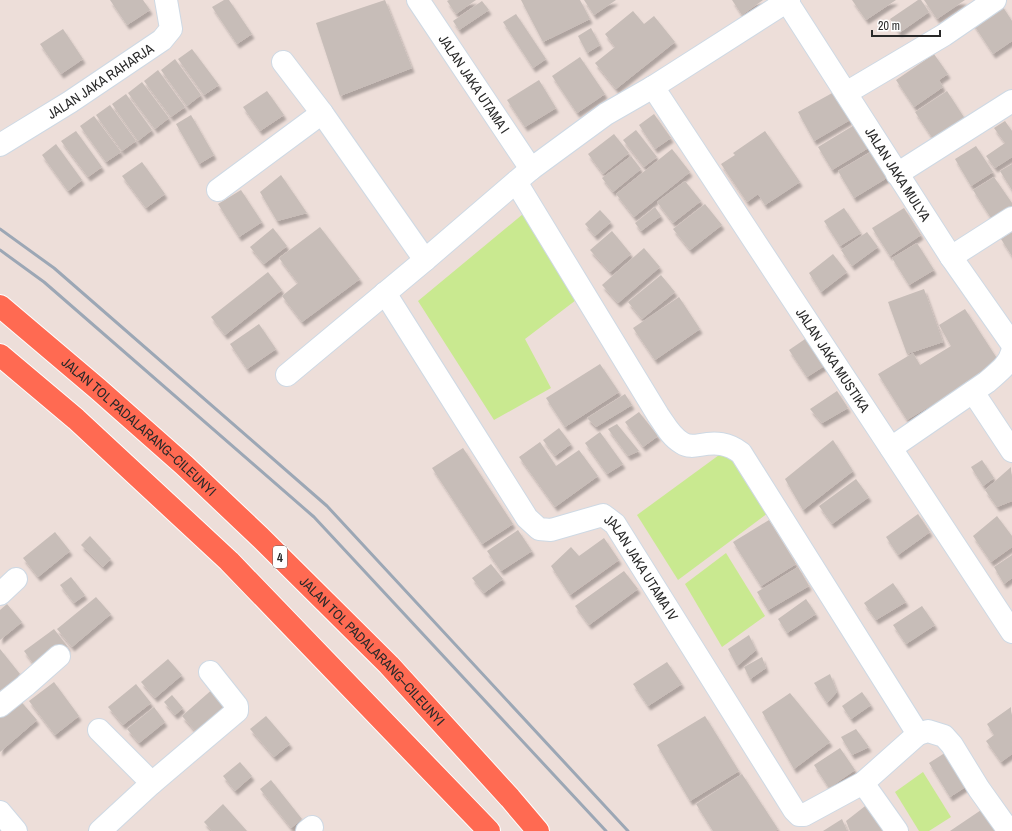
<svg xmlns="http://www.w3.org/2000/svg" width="1012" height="831" font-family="'Archivo Narrow',sans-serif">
	<defs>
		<filter id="shadow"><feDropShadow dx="2.5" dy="4.5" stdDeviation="1" flood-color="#0004"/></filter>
	</defs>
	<rect width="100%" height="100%" fill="#edded9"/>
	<g fill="#c9e990">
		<path d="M 529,209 L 580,297 L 525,339 L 551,388 L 494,420 L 418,301 Z"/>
		<path d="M 730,447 L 772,510 L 678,580 L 637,515 Z"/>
		<path d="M 726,553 L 765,616 L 722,647 L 685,584 Z"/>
		<path d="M 923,772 L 951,817 L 929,831 L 919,831 L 895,792 Z"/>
	</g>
	<g fill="#c7bdb8" filter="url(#shadow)">
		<path d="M 110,0 L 143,0 L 150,10 L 127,25 Z"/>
		<path d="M 224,0 L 229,0 L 252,34 L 237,44 L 212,7 Z"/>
		<path d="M 385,0 L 412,68 L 340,96 L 316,23 Z"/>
		<path d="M 449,0 L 476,0 L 456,14 L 447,1 Z"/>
		<path d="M 521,0 L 580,0 L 590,19 L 543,42 Z"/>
		<path d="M 584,0 L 616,0 L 594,15 Z"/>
		<path d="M 732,0 L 763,0 L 742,15 Z"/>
		<path d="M 852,0 L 896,0 L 866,20 Z"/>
		<path d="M 918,0 L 921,0 L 929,12 L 899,33 L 890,19 Z"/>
		<path d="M 924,0 L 965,0 L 937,19 Z"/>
		<path d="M 482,1 L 489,10 L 459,30 L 453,21 Z"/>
		<path d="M 1001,4 L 1012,21 L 1012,41 L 993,54 L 972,22 Z"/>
		<path d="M 633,11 L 644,24 L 654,16 L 675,42 L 616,89 L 595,63 L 615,47 L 605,34 Z"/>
		<path d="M 516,14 L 546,59 L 533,68 L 503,22 Z"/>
		<path d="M 591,28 L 600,45 L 587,53 L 578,36 Z"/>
		<path d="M 63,29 L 83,59 L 61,74 L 40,44 Z"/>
		<path d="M 192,49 L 219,85 L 204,95 L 178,59 Z"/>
		<path d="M 934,54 L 948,74 L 939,80 L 943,87 L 914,107 L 896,80 Z"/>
		<path d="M 580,57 L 605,94 L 577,113 L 552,76 Z"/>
		<path d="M 175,59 L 201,95 L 187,106 L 161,70 Z"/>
		<path d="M 158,70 L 185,107 L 171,117 L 144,81 Z"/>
		<path d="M 539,80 L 556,108 L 525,127 L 507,100 Z"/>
		<path d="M 142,82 L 169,118 L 155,129 L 128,93 Z"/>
		<path d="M 267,91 L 284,115 L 260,131 L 243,107 Z"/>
		<path d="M 947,91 L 967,122 L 935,142 L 915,112 Z"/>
		<path d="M 834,92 L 850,120 L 814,141 L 798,112 Z"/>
		<path d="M 126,94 L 152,130 L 138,141 L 112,104 Z"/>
		<path d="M 110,105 L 136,141 L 122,151 L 96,115 Z"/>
		<path d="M 654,114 L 671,138 L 655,149 L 639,125 Z"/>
		<path d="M 191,115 L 214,155 L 199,164 L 176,124 Z"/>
		<path d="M 94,116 L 121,152 L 106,162 L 80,126 Z"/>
		<path d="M 1005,121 L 1012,131 L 1012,157 L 995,168 L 986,156 L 1005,143 L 994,128 Z"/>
		<path d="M 856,124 L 870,147 L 832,170 L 818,147 Z"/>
		<path d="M 636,130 L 657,157 L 644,167 L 623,140 Z"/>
		<path d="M 76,131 L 102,167 L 88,177 L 61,141 Z"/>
		<path d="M 765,131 L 800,182 L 765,205 L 758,194 L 747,202 L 721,164 L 735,155 L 733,153 Z"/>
		<path d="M 614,134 L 629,153 L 603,174 L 588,154 Z"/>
		<path d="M 56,144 L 82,180 L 68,191 L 42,155 Z"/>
		<path d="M 976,146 L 993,172 L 971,186 L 955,159 Z"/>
		<path d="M 672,149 L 690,172 L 634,217 L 616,194 Z"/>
		<path d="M 874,150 L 890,176 L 854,198 L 838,171 Z"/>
		<path d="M 631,156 L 641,169 L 613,192 L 602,178 Z"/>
		<path d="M 142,162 L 165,194 L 146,208 L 122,176 Z"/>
		<path d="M 1012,164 L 1012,190 L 1000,171 Z"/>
		<path d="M 281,175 L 307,213 L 277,221 L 260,192 Z"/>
		<path d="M 994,177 L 1012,203 L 1012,208 L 993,221 L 973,190 Z"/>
		<path d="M 685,181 L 701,201 L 673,223 L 657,202 Z"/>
		<path d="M 241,190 L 262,222 L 239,237 L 218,204 Z"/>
		<path d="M 705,204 L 722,225 L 690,250 L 673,229 Z"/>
		<path d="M 655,207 L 661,216 L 641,231 L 635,223 Z"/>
		<path d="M 844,208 L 861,233 L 840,246 L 824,221 Z"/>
		<path d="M 904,208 L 921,235 L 890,256 L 872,228 Z"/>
		<path d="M 600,210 L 611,222 L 595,236 L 585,224 Z"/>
		<path d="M 320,227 L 360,279 L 302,322 L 282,296 L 298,283 L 279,258 Z"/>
		<path d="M 273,228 L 287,246 L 264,264 L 250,247 Z"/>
		<path d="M 612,231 L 631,254 L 610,272 L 590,250 Z"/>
		<path d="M 867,232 L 878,247 L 852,266 L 841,250 Z"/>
		<path d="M 1012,232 L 1012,256 L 1001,239 Z"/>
		<path d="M 917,243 L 934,270 L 909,285 L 892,258 Z"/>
		<path d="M 644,248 L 660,267 L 618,303 L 602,285 Z"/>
		<path d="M 833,254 L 847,272 L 821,292 L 809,273 Z"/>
		<path d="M 268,272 L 282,290 L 225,335 L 211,317 Z"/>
		<path d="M 661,275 L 675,292 L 642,319 L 628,302 Z"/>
		<path d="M 924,289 L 943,342 L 907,354 L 888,302 Z"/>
		<path d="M 679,297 L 700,329 L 655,360 L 633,328 Z"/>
		<path d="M 965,309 L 1000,363 L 907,420 L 878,374 L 913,353 L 920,365 L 951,346 L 939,325 Z"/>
		<path d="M 259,324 L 276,349 L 247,369 L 230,344 Z"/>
		<path d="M 811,335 L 829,363 L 807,377 L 789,350 Z"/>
		<path d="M 600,364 L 619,392 L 565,427 L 546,398 Z"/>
		<path d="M 837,391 L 848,408 L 822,423 L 810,409 Z"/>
		<path d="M 625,394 L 632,405 L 596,427 L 587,418 Z"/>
		<path d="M 639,412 L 658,436 L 643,447 L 625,422 Z"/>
		<path d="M 617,424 L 639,451 L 628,456 L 608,429 Z"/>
		<path d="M 559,428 L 571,444 L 555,456 L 543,440 Z"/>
		<path d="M 600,432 L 623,464 L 607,474 L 585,443 Z"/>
		<path d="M 833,440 L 853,471 L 803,510 L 785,479 Z"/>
		<path d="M 540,442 L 556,466 L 579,450 L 598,476 L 555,507 L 519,457 Z"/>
		<path d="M 463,448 L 513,524 L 482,544 L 432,468 Z"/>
		<path d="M 982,460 L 994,478 L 983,486 L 971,467 Z"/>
		<path d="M 1011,467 L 1012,501 L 997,507 L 985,490 Z"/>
		<path d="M 856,479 L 869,497 L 832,524 L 819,506 Z"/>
		<path d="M 918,514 L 930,532 L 898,555 L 886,537 Z"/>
		<path d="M 997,516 L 1012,536 L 1012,547 L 991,562 L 973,536 Z"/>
		<path d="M 769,520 L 796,564 L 761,586 L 733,542 Z"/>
		<path d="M 518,530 L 532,551 L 501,571 L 487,551 Z"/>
		<path d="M 55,532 L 70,551 L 38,577 L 23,558 Z"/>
		<path d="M 90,536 L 111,559 L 103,567 L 81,545 Z"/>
		<path d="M 604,538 L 619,560 L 570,595 L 551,566 L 571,547 L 579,556 Z"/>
		<path d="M 1012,555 L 1012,578 L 1004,584 L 994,567 Z"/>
		<path d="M 491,564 L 503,579 L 484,593 L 472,578 Z"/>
		<path d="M 798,567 L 809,586 L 768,610 L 757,592 Z"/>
		<path d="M 624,571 L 638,589 L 589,625 L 575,606 Z"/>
		<path d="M 71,577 L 85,595 L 74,603 L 60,585 Z"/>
		<path d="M 893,583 L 906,602 L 876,620 L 864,603 Z"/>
		<path d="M 96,597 L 111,614 L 72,647 L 57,629 Z"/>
		<path d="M 806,599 L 816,614 L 787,633 L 778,619 Z"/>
		<path d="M 7,604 L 22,622 L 0,640 L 0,610 Z"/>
		<path d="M 922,606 L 935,625 L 906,644 L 893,625 Z"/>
		<path d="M 54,629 L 68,647 L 38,670 L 24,651 Z"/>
		<path d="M 749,635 L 756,650 L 737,666 L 728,649 Z"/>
		<path d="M 0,649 L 20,674 L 0,691 Z"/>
		<path d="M 762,657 L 766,668 L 750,679 L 744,667 Z"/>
		<path d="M 168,659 L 182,675 L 155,698 L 141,682 Z"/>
		<path d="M 667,662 L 682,684 L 648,706 L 633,684 Z"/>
		<path d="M 830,674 L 837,692 L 827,703 L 814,683 Z"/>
		<path d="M 54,682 L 79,716 L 55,735 L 29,701 Z"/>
		<path d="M 136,684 L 151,703 L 123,725 L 108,707 Z"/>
		<path d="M 215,687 L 231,705 L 198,734 L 182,716 Z"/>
		<path d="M 862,692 L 871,705 L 851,719 L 842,706 Z"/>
		<path d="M 790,693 L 830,742 L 794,769 L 762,712 Z"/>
		<path d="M 172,695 L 183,708 L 175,715 L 164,702 Z"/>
		<path d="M 18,698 L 37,720 L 0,752 L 0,713 Z"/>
		<path d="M 154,707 L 165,722 L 139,743 L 127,729 Z"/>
		<path d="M 1011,707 L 1012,754 L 1001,762 L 986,741 L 994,735 L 987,724 Z"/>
		<path d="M 266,716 L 290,744 L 274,757 L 250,729 Z"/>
		<path d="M 705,716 L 739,771 L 690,801 L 657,745 Z"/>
		<path d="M 856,729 L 869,747 L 852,755 L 841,737 Z"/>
		<path d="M 840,748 L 855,770 L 829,788 L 814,765 Z"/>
		<path d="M 951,749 L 973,782 L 950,797 L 929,763 Z"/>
		<path d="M 240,762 L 252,776 L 235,791 L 223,776 Z"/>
		<path d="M 742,774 L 778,829 L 775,831 L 713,831 L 696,804 Z"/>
		<path d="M 271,780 L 302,819 L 291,828 L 260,789 Z"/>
		<path d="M 869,803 L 887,831 L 850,831 L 846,821 Z"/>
		<path d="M 223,804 L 247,831 L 212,831 L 204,822 Z"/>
		<path d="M 987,806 L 1000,831 L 950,831 Z"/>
		<path d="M 842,819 L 847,831 L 823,831 Z"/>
	</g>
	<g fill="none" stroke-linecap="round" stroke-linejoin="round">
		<g stroke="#ced9e4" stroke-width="24">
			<g id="minor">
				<path id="s1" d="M 418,0 L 531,169"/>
				<path id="s2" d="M 786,0 L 951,257 L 1012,344"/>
				<path d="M 283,62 L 322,113 L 425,260"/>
				<path id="s3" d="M 653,87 L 1012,632"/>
				<path d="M 846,93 L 944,35 L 995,0"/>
				<path id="s4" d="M 0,145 L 70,102 L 162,40 L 171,29 L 166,0"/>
				<path d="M 897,174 L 1012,101"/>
				<path d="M 516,182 L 658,415 C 665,425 671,437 682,443 C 688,447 694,446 700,445 C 716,442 728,443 741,453 L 918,734 L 928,731 L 944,736 L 952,745 L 979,789 L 1009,831"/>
				<path d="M 218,190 L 322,113"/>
				<path d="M 951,257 L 1012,218"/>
				<path id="s5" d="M 385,293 L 527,518 L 539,529 L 551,530 L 603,515 L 615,524 L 794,810 L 799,815 L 804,815 L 863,783 L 918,734"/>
				<path d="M 287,375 L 425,260 L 531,169 L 606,114 L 653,87 L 789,0"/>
				<path d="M 973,392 L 1012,451"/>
				<path d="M 891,448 L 987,382 C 997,373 1009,365 1012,352"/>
				<path d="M 0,594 L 16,579"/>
				<path d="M 0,706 L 25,686 L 59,656"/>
				<path d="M 99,730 L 152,783"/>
				<path d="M 863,783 L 897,831"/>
				<path d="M 0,812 L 16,831"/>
				<path d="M 100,831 L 152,783 L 237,711 L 237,706 L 210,672"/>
				<path d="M 307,831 L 312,827"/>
			</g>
		</g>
		<g stroke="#fff" stroke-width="24">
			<g id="highway">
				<path id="s6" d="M 0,306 L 98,389 L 184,465 L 261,538 L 389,665 L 510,798 L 538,831"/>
				<path d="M 0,355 L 76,419 L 229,561 L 489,831"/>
			</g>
		</g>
		<use href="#minor" stroke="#fff" stroke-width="22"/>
		<use href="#highway" stroke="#ff6a52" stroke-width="22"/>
		<g stroke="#9ca7b5" stroke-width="3">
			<path d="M 0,229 L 54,268 L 327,506 L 628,831"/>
			<path d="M 0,250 L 44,282 L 314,517 L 606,831"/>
		</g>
	</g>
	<g text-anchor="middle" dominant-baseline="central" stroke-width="4" stroke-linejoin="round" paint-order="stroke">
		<rect fill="#fff" stroke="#696969" stroke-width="1" x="273" y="546" width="14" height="22" rx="3"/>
		<g font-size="13" font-weight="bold" fill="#292929">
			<text x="280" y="557">4</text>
		</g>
		<g font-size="14" fill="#292929" stroke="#fff">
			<text stroke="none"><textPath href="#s4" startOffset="119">JALAN JAKA RAHARJA</textPath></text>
			<text stroke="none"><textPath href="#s1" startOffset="101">JALAN JAKA UTAMA I</textPath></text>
			<text stroke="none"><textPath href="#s2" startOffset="207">JALAN JAKA MULYA</textPath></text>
			<text stroke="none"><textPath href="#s3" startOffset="327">JALAN JAKA MUSTIKA</textPath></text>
			<text stroke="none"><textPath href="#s6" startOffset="184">JALAN TOL PADALARANG–CILEUNYI</textPath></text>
			<text stroke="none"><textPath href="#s5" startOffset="414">JALAN JAKA UTAMA IV</textPath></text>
			<text stroke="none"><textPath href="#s6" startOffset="508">JALAN TOL PADALARANG–CILEUNYI</textPath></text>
		</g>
	</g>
	<path d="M872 30v6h68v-6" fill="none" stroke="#292929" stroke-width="2"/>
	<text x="878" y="30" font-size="12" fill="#292929" stroke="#ffffff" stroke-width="3" paint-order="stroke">20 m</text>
</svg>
